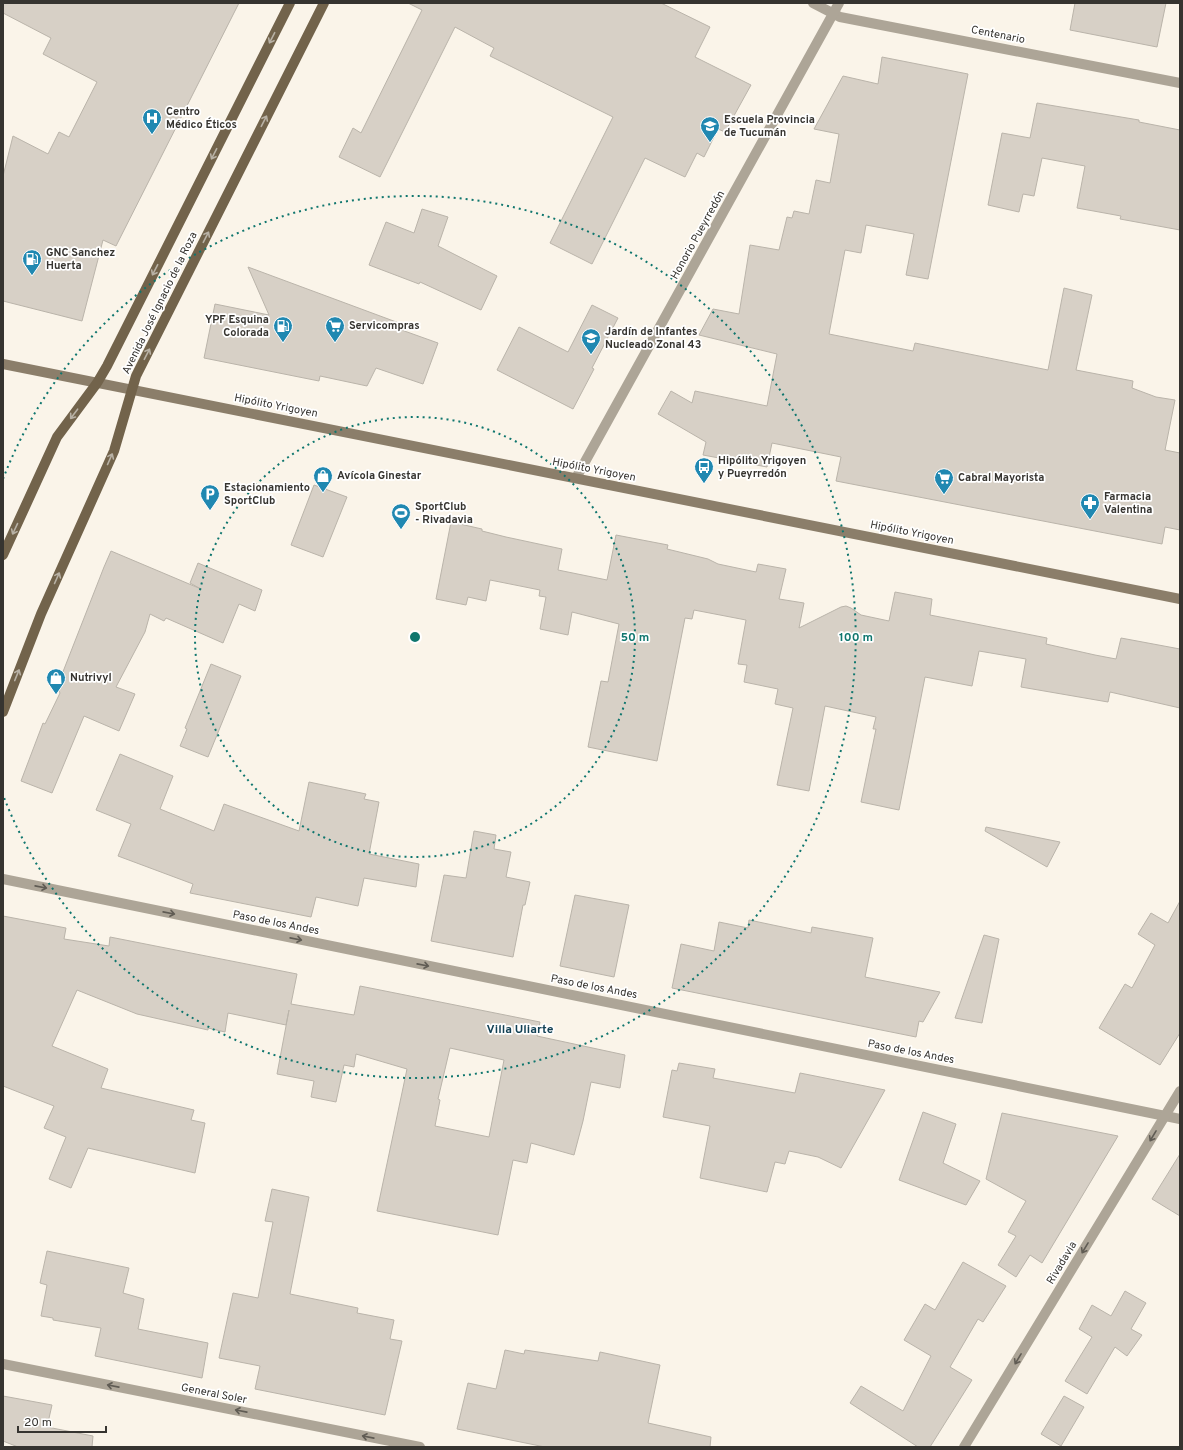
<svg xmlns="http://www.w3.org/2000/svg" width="1183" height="1450" font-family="Overpass,sans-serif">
	<rect width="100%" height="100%" fill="#faf4e9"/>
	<g fill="#d7d0c6" stroke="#bab4aa" fill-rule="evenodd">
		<path d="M 3,3 L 239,3 L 116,246 L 103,240 L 82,321 L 3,301 L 3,176 L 13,136 L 48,154 L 59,132 L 69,137 L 97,82 L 43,54 L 51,38 L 3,13 Z"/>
		<path d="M 408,3 L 661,3 L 710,27 L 695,57 L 751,85 L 725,132 L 718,129 L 704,157 L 697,153 L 685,177 L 645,158 L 592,264 L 550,243 L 613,117 L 490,56 L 494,48 L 455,27 L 380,177 L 339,157 L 353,128 L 361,133 L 422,10 Z"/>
		<path d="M 1075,3 L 1166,3 L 1157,47 L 1070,30 Z"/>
		<path d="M 882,57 L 968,74 L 928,279 L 906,275 L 914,234 L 866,225 L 861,253 L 845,250 L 829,334 L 913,351 L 915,343 L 1048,370 L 1064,288 L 1092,295 L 1076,370 L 1133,381 L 1132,388 L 1156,397 L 1175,400 L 1165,450 L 1180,453 L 1180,530 L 1165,527 L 1162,544 L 836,481 L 841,457 L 772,443 L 767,467 L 703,455 L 706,442 L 658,414 L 671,391 L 692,403 L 695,391 L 767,406 L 777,354 L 699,335 L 713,309 L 739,314 L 750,245 L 779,250 L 787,217 L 792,218 L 794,211 L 809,214 L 816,180 L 830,183 L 839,134 L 814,129 L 843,76 L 878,84 Z"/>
		<path d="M 1037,103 L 1139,120 L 1139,122 L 1180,130 L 1180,230 L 1120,219 L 1121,216 L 1077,208 L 1085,166 L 1042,158 L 1034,196 L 1023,194 L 1019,212 L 988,205 L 1002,133 L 1030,138 Z"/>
		<path d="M 422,209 L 448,217 L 438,246 L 497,276 L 481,310 L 420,282 L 419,284 L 369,265 L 386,222 L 414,233 Z"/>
		<path d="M 248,267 L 399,323 L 396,328 L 438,343 L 423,384 L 376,368 L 367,386 L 320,376 L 319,381 L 204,358 L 215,304 L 269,315 Z"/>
		<path d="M 592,305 L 618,318 L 592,368 L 594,369 L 573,409 L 497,370 L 519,327 L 568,352 Z"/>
		<path d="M 314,485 L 347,497 L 323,557 L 291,545 Z"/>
		<path d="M 451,522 L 482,529 L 482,531 L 506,537 L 562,549 L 558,570 L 607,580 L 616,535 L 668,545 L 667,549 L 708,559 L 718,564 L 756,572 L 758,564 L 786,569 L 779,599 L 804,603 L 799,628 L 841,607 L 846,606 L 851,608 L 861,615 L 889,621 L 895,592 L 932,599 L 930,615 L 1047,638 L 1046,644 L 1095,655 L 1116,659 L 1121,638 L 1180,649 L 1180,708 L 1110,692 L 1108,702 L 1021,687 L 1026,659 L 979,651 L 972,686 L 925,677 L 899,810 L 861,802 L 876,729 L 873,729 L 876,717 L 825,706 L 809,791 L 777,785 L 793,708 L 775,704 L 778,689 L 744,682 L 747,665 L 738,664 L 746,620 L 694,610 L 692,619 L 685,618 L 657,761 L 588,747 L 601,681 L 608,682 L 619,624 L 572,612 L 568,635 L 540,629 L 546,597 L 539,596 L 540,590 L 490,580 L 486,601 L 468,597 L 466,605 L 436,599 Z"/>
		<path d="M 111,551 L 201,589 L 190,583 L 198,563 L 262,590 L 255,611 L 239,604 L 223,643 L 166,618 L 164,621 L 150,614 L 145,632 L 116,687 L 135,694 L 119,731 L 84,716 L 52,793 L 21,781 L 43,723 L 45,724 L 60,693 L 57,687 L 104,567 Z"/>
		<path d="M 211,664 L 241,676 L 208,757 L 180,746 L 187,729 L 185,728 Z"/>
		<path d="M 120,754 L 173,776 L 160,809 L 214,831 L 224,804 L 299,831 L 309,782 L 366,794 L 364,799 L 379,802 L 369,854 L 419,864 L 416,887 L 364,878 L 358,906 L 316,897 L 311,917 L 190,893 L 193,884 L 118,856 L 131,824 L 96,810 Z"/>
		<path d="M 986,827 L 1060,842 L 1047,867 L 985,831 Z"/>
		<path d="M 474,831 L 496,835 L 494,849 L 511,852 L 506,877 L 530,882 L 525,905 L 523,905 L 513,957 L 431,941 L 444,875 L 466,878 Z"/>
		<path d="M 575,895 L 629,905 L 614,977 L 560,966 Z"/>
		<path d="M 1180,901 L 1180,1033 L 1160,1065 L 1099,1028 L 1125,984 L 1132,988 L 1155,945 L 1138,934 L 1151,913 L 1168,923 Z"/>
		<path d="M 3,916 L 66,928 L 64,939 L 109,946 L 110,937 L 297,974 L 291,1004 L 354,1015 L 360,986 L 540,1022 L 537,1036 L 625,1055 L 620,1088 L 591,1082 L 583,1121 L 574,1155 L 531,1143 L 527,1163 L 513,1160 L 498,1235 L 377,1211 L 407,1069 L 356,1054 L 354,1067 L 344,1065 L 336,1102 L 311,1097 L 314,1081 L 277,1074 L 289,1010 L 286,1025 L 228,1013 L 225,1032 L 208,1028 L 208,1030 L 137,1014 L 77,990 L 52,1046 L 108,1069 L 101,1088 L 194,1110 L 191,1120 L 205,1123 L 195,1173 L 88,1148 L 71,1188 L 49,1179 L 66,1137 L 44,1128 L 54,1106 L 3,1086 ZM 450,1048 L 504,1060 L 489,1137 L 435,1126 L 440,1100 L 438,1099 Z"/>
		<path d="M 749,920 L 811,933 L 812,927 L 873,938 L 865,977 L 940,992 L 923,1022 L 919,1021 L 916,1037 L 672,988 L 681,944 L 714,951 L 719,922 L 748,928 Z"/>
		<path d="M 984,935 L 999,939 L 982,1023 L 955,1018 Z"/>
		<path d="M 679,1063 L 715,1069 L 713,1078 L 795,1093 L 800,1073 L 885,1090 L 841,1168 L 818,1157 L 789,1151 L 785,1164 L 775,1162 L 767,1192 L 700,1178 L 710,1126 L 663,1117 L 672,1070 L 677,1071 Z"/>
		<path d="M 923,1112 L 956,1124 L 943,1163 L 980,1181 L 966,1205 L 899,1180 Z"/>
		<path d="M 1002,1113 L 1118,1136 L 1042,1263 L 1030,1255 L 1016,1277 L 998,1265 L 1016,1236 L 1008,1232 L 1026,1201 L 986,1179 Z"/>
		<path d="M 1180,1154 L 1180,1216 L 1152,1199 Z"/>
		<path d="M 272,1189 L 309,1197 L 290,1294 L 358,1308 L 357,1313 L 394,1320 L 390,1339 L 402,1341 L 385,1415 L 255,1389 L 260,1366 L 219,1358 L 233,1293 L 258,1298 L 273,1222 L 265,1221 Z"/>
		<path d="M 47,1251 L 129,1268 L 123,1293 L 144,1299 L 138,1329 L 208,1343 L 202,1378 L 95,1356 L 101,1328 L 53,1320 L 53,1318 L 41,1316 L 47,1285 L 40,1283 Z"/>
		<path d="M 963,1262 L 1006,1286 L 983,1322 L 978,1319 L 950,1367 L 972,1380 L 930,1447 L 918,1447 L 850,1403 L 861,1386 L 903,1411 L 931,1356 L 904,1340 L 925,1304 L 935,1310 Z"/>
		<path d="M 1125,1291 L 1146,1303 L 1131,1329 L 1142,1335 L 1127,1356 L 1115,1347 L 1087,1394 L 1065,1381 L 1092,1337 L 1079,1329 L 1092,1305 L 1111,1316 Z"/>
		<path d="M 505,1350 L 524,1354 L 525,1350 L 598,1361 L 600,1352 L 660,1365 L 648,1423 L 711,1437 L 710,1447 L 545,1447 L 457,1429 L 468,1383 L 496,1389 Z"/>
		<path d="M 3,1396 L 52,1405 L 47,1427 L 93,1436 L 92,1447 L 18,1447 L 3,1441 Z"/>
		<path d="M 1064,1396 L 1084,1407 L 1061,1446 L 1041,1434 Z"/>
	</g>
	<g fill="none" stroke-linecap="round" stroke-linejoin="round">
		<g stroke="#ada597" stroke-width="10">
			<path d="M 813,3 L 840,17 L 1180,83"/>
			<path d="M 576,478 L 839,3"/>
			<path d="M 3,879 L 1180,1119"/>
			<path d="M 3,1364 L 420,1447"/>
			<path d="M 964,1447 L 1180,1091"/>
		</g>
		<path stroke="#8b7e6a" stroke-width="10" d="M 3,364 L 1180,599"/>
		<g stroke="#72634b" stroke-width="10">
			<path d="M 3,555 L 57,437 L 97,383 L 107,366 L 290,3"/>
			<path d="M 3,712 L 41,614 L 114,451 L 136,376 L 324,3"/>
		</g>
	</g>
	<defs><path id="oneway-shaft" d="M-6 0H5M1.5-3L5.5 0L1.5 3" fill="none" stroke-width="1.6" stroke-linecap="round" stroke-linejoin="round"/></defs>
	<g stroke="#b8b1a5">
		<use href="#oneway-shaft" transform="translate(272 38) rotate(117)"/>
		<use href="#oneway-shaft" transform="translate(264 121) rotate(-63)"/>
		<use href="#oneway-shaft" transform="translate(214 154) rotate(117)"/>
		<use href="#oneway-shaft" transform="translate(206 237) rotate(-63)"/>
		<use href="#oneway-shaft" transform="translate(155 270) rotate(117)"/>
		<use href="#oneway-shaft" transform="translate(147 354) rotate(-63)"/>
		<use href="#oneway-shaft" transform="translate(74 414) rotate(127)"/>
		<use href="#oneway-shaft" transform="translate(110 459) rotate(-66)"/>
		<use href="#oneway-shaft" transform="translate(15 529) rotate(115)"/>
		<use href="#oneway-shaft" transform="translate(57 578) rotate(-66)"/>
		<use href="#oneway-shaft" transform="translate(17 675) rotate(-68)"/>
	</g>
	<g stroke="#605c54">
		<use href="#oneway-shaft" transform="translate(41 887) rotate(11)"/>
		<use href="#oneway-shaft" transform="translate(169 913) rotate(11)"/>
		<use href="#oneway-shaft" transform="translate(296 939) rotate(11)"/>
		<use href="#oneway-shaft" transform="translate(423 965) rotate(11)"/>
		<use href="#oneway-shaft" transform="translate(1153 1136) rotate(121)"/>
		<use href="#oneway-shaft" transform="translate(1085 1248) rotate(121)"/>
		<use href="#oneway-shaft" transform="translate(1018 1359) rotate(121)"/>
		<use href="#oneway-shaft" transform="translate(113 1386) rotate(-169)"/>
		<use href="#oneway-shaft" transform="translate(241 1411) rotate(-169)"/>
		<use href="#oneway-shaft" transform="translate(368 1437) rotate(-169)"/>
	</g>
	<g fill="none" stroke="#0f766e" stroke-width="2" stroke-dasharray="2 4">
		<circle cx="415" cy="637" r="220"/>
		<path d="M3 479A441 441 0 1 1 3 795"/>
	</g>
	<defs>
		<g id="hospital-pin" transform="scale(1)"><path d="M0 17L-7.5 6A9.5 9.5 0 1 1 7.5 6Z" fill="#2088b1" stroke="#fff"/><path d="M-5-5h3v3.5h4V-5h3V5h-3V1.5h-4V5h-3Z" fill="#fff"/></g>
		<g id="school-pin" transform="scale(1)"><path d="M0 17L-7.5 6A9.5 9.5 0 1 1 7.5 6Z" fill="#2088b1" stroke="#fff"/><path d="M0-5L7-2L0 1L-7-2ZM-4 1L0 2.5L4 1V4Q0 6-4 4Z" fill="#fff"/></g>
		<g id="fuel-pin" transform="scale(1)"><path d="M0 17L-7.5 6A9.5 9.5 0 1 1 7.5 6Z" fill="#2088b1" stroke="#fff"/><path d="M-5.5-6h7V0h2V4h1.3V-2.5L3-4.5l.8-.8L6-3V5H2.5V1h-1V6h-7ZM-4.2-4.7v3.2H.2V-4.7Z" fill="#fff"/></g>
		<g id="supermarket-pin" transform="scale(1)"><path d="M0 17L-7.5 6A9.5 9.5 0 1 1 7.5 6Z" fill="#2088b1" stroke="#fff"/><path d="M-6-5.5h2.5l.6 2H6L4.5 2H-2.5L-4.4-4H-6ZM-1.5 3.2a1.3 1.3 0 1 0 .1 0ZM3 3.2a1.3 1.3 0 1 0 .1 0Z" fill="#fff"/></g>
		<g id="bus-pin" transform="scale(1)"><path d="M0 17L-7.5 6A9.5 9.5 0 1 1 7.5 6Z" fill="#2088b1" stroke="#fff"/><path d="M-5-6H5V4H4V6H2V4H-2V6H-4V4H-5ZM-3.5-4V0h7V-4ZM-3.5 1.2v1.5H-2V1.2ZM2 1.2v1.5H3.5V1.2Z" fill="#fff"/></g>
		<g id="shop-pin" transform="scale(1)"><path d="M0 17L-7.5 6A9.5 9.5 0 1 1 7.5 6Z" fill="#2088b1" stroke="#fff"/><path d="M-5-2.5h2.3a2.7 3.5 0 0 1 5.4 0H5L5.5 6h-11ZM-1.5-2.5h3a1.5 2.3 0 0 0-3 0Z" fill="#fff"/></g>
		<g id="parking-pin" transform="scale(1)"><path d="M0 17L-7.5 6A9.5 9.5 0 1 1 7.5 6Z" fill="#2088b1" stroke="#fff"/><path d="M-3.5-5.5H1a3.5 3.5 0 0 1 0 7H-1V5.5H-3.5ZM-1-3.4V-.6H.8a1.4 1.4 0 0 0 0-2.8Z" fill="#fff"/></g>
		<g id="pharmacy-pin" transform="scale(1)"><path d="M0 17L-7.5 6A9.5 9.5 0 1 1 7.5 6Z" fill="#2088b1" stroke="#fff"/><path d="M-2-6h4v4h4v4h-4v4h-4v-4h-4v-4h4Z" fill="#fff"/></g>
		<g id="stadium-pin" transform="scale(1)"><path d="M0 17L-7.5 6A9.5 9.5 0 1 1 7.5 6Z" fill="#2088b1" stroke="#fff"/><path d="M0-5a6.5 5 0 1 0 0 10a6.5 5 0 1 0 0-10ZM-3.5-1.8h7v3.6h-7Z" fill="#fff"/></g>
	</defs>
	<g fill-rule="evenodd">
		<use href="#hospital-pin" x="152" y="118"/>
		<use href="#school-pin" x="710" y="126"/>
		<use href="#fuel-pin" x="32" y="259"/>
		<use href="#fuel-pin" x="283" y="326"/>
		<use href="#supermarket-pin" x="335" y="326"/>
		<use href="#school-pin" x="591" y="338"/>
		<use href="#bus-pin" x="704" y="467"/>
		<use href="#shop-pin" x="323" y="476"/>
		<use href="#supermarket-pin" x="944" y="478"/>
		<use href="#parking-pin" x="210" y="494"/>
		<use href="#pharmacy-pin" x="1090" y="503"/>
		<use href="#stadium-pin" x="401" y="513"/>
		<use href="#shop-pin" x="56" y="678"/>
	</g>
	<g text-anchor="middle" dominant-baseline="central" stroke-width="3.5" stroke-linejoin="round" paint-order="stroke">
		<g font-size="11" fill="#363430" stroke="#fff">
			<text transform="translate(998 35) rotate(11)">Centenario</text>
			<text transform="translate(698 235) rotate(-61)">Honorio Pueyrredón</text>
			<text transform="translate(160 303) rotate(-64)">Avenida José Ignacio de la Roza</text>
			<text transform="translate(276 406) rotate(11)">Hipólito Yrigoyen</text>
			<text transform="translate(594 470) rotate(11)">Hipólito Yrigoyen</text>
			<text transform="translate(912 533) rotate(11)">Hipólito Yrigoyen</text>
			<text transform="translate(276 923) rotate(11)">Paso de los Andes</text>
			<text transform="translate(594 987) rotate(11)">Paso de los Andes</text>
			<text transform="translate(911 1052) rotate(11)">Paso de los Andes</text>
			<text transform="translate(1062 1263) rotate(-59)">Rivadavia</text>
			<text transform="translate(214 1394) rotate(11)">General Soler</text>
		</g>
		<g font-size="11" font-weight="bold" fill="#363430" stroke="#fff" text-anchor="start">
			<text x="166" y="112">Centro<tspan x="166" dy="13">Médico Éticos</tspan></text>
			<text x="724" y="120">Escuela Provincia<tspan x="724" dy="13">de Tucumán</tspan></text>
			<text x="46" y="253">GNC Sanchez<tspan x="46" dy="13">Huerta</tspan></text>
			<text x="269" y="320" text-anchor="end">YPF Esquina<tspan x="269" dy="13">Colorada</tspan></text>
			<text x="349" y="326">Servicompras</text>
			<text x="605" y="332">Jardín de Infantes<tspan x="605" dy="13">Nucleado Zonal 43</tspan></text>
			<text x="718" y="461">Hipólito Yrigoyen<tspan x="718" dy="13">y Pueyrredón</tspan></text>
			<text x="337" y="476">Avícola Ginestar</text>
			<text x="958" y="478">Cabral Mayorista</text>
			<text x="224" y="488">Estacionamiento<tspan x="224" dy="13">SportClub</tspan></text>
			<text x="1104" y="497">Farmacia<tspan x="1104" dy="13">Valentina</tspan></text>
			<text x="415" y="507">SportClub<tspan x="415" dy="13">- Rivadavia</tspan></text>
			<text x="70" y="678">Nutrivyl</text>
		</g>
		<g font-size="12" font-weight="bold" fill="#114054" stroke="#fff">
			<text x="520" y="1030">Villa Uliarte</text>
		</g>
	</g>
	<circle cx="415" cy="637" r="6" fill="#0f766e" stroke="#fff" stroke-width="2"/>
	<g font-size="12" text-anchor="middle" font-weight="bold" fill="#0f766e" stroke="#fff" stroke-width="3.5" stroke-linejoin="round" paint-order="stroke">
		<text x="635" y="641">50 m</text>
		<text x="856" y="641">100 m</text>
	</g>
	<rect width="1183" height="1450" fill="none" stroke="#363430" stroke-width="8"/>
	<path d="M18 1426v6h88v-6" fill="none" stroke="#363430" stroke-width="2"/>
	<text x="24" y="1426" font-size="12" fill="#363430" stroke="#ffffff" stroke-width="3" paint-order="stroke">20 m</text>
</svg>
